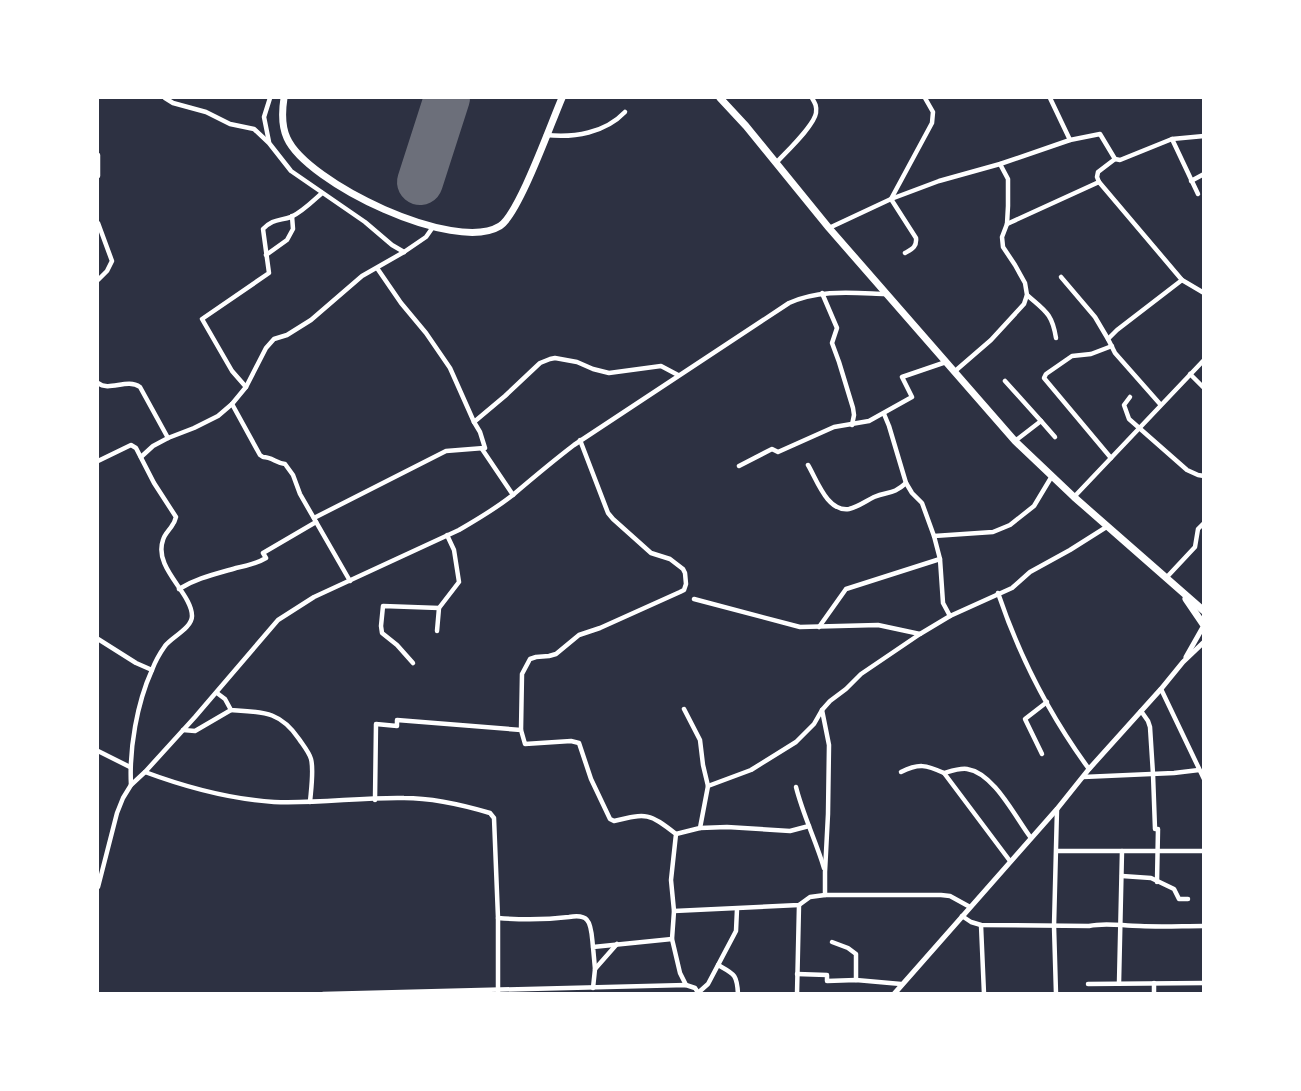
<svg xmlns="http://www.w3.org/2000/svg" width="1301" height="1091" font-family="'Roboto Condensed',sans-serif">
	<rect width="100%" height="100%" fill="#2d3142"/>
	<g fill="none" stroke-linecap="round" stroke-linejoin="round">
		<path stroke="#6c6f7a" stroke-width="46" d="M 420,182 L 447,98"/>
		<g stroke="#fff" stroke-width="4.5">
			<path d="M 165,98 L 173,103 L 206,112 L 230,124 L 254,129 L 269,143 L 291,171 L 365,222 L 392,245 L 404,252"/>
			<path d="M 1050,98 L 1070,140"/>
			<path d="M 546,135 C 574,138 605,133 625,112"/>
			<path d="M 1172,139 L 1198,194"/>
			<path d="M 269,142 L 264,117 L 270,98"/>
			<path d="M 98,155 L 98,176"/>
			<path d="M 1115,159 L 1098,172 L 1097,177 L 1099,182 L 1182,280 L 1204,293"/>
			<path d="M 776,163 C 786,152 814,126 816,113 C 817,106 815,103 812,98"/>
			<path d="M 1191,181 L 1204,174"/>
			<path d="M 98,223 L 112,261 L 107,271 L 98,280"/>
			<path d="M 1007,224 L 1099,182"/>
			<path d="M 829,228 L 891,199 L 939,181 L 1000,164 L 1070,140 L 1100,134 L 1115,159 L 1120,160 L 1172,139 L 1204,136"/>
			<path d="M 905,253 C 912,249 917,247 916,238 L 891,199 L 932,123 L 933,112 L 925,98"/>
			<path d="M 266,255 L 287,240 L 293,229 L 292,216"/>
			<path d="M 377,268 L 401,303 L 426,333 L 450,368 L 474,422 L 480,432 L 485,448 L 482,449 L 513,495"/>
			<path d="M 1061,277 L 1095,317 L 1108,339"/>
			<path d="M 822,293 L 837,328 L 832,343 L 839,362 L 853,408 L 854,415 L 852,425"/>
			<path d="M 1027,295 C 1045,311 1052,313 1056,338"/>
			<path d="M 954,372 L 991,340 L 1024,304 L 1027,295 L 1025,283 L 1015,265 L 1003,247 L 1002,237 L 1007,224 L 1008,206 L 1008,179 L 1000,164"/>
			<path d="M 1190,374 L 1204,388"/>
			<path d="M 1005,381 L 1041,421 L 1015,441"/>
			<path d="M 98,383 C 109,392 127,378 140,387 L 168,438"/>
			<path d="M 246,387 L 232,371 L 202,319 L 269,273 L 263,229 C 273,219 278,221 291,217 C 302,212 313,201 322,193"/>
			<path d="M 1130,397 L 1124,405 L 1129,419 L 1187,470 L 1198,475 L 1204,476"/>
			<path d="M 232,404 L 260,455 L 263,457 C 272,457 276,463 285,464 L 293,475 L 300,494 L 350,581"/>
			<path d="M 1160,404 L 1115,353 L 1108,339 L 1117,330 L 1182,280"/>
			<path d="M 884,414 L 889,426 L 906,483 L 912,493 L 922,503 L 934,536 L 940,559 L 943,603 L 950,616"/>
			<path d="M 1041,421 L 1055,437"/>
			<path d="M 474,422 L 505,396 L 540,363 L 550,359 L 555,358 L 577,362 L 593,369 L 609,373 L 661,366 L 678,375"/>
			<path d="M 141,457 L 153,446 L 168,438 L 194,428 L 218,416 L 232,404 L 246,387 L 266,348 L 274,339 L 287,335 L 311,320 L 362,276 L 404,252 L 426,237 L 433,227"/>
			<path d="M 1111,458 L 1044,378 L 1046,374 L 1072,356 L 1091,354 L 1112,346"/>
			<path d="M 98,461 L 131,445 L 136,448 L 154,483 L 176,517 C 175,519 175,522 173,524 C 170,530 165,533 163,540 C 153,568 192,593 192,616 C 192,628 172,637 165,646 C 160,653 155,662 152,670 C 137,703 129,749 131,785"/>
			<path d="M 808,465 C 817,480 827,512 849,509 C 858,507 866,501 874,497 C 888,491 893,495 906,483"/>
			<path d="M 739,466 L 772,449 L 778,452 L 834,427 L 869,421 L 912,397 L 902,377 L 946,362"/>
			<path d="M 1074,497 L 1204,360"/>
			<path d="M 314,518 L 446,451 L 484,448"/>
			<path d="M 934,536 L 993,532 L 1010,525 L 1034,506 L 1052,476"/>
			<path d="M 1166,578 L 1195,547 L 1198,529 L 1204,523"/>
			<path d="M 179,589 C 197,578 216,574 236,568 C 247,566 256,564 266,558 L 263,553 L 316,522"/>
			<path d="M 998,593 C 1019,655 1050,716 1089,769"/>
			<path d="M 694,599 L 800,627 L 878,625 L 920,634"/>
			<path d="M 819,627 L 846,589 L 940,559"/>
			<path d="M 437,631 L 439,608 L 459,582 L 454,550 L 447,535"/>
			<path d="M 98,639 L 136,663 L 152,670"/>
			<path d="M 413,663 L 397,645 L 382,633 L 381,626 L 383,606 L 439,608"/>
			<path d="M 1161,689 L 1204,779"/>
			<path d="M 217,693 L 225,699 L 231,710 C 263,712 280,711 299,739 C 303,745 309,752 311,759 C 314,770 311,790 310,802"/>
			<path d="M 684,709 L 700,740 L 703,765 L 708,786"/>
			<path d="M 822,710 L 829,745 L 828,814 L 825,872 L 825,895 L 941,895 L 950,896 L 970,907"/>
			<path d="M 1141,711 L 1148,721 L 1150,727 L 1153,774 L 1155,829 L 1158,829 L 1157,882"/>
			<path d="M 183,730 L 195,731 L 231,710"/>
			<path d="M 521,730 L 522,674 L 530,659 L 536,657 L 549,656 L 556,654 L 579,635 L 600,628 L 680,592 L 684,590 L 686,584 L 685,573 L 683,569 L 670,559 L 651,553 L 613,519 L 608,513 L 580,440"/>
			<path d="M 98,751 L 130,767"/>
			<path d="M 1042,754 L 1025,719 L 1047,702"/>
			<path d="M 145,772 C 188,788 229,799 274,802 C 318,804 361,797 404,798 C 432,798 463,805 490,813 L 494,818 L 498,918 L 498,994"/>
			<path d="M 901,772 C 919,763 926,765 944,773 L 1010,861"/>
			<path d="M 944,773 C 951,771 960,768 967,769 C 994,773 1015,817 1031,838"/>
			<path d="M 1083,777 L 1174,773 L 1199,770"/>
			<path d="M 796,787 C 803,815 816,841 824,868"/>
			<path d="M 375,800 L 376,724 L 397,726 L 397,720 L 521,730 L 525,744 L 571,741 L 579,743 L 591,779 L 610,819 L 614,821 C 647,813 649,813 676,834 L 671,880 L 674,911 L 672,939 L 680,973 L 686,985"/>
			<path d="M 700,828 L 727,827 L 790,831 L 809,826"/>
			<path d="M 676,834 L 700,828 L 708,786 L 751,770 L 796,742 L 814,724 L 822,710 L 830,701 L 846,689 L 861,674 L 920,634 L 950,616 L 1012,588 L 1030,572 L 1070,550 L 1108,526"/>
			<path d="M 1057,851 L 1204,851"/>
			<path d="M 1122,876 L 1151,878 L 1174,889 L 1179,899 L 1188,899"/>
			<path d="M 98,887 L 117,813 L 123,798 L 131,785 L 145,772 L 195,717 L 278,620 L 314,597 L 459,530 C 478,519 497,508 514,494 C 534,477 553,461 574,445 L 789,303 C 820,289 853,293 886,294"/>
			<path d="M 674,911 L 799,905 L 810,897 L 825,895"/>
			<path d="M 962,916 L 971,922 L 981,925 L 1089,926 C 1106,922 1122,926 1140,926 C 1161,927 1182,926 1204,926"/>
			<path d="M 498,918 C 522,920 545,920 569,917 C 575,916 583,915 587,920 C 592,925 592,939 593,947"/>
			<path d="M 981,925 L 984,994"/>
			<path d="M 832,942 L 848,948 L 856,954 L 856,980"/>
			<path d="M 718,965 C 734,974 737,974 738,994"/>
			<path d="M 595,969 L 617,944"/>
			<path d="M 797,974 L 827,975 L 827,981 L 856,980 L 901,984"/>
			<path d="M 1119,983 L 1122,851"/>
			<path d="M 1088,984 L 1204,983"/>
			<path d="M 593,988 L 595,969 L 593,947 L 672,939"/>
			<path d="M 699,992 L 708,984 L 736,931 L 737,909"/>
			<path d="M 323,994 L 686,985 L 695,988 L 699,994"/>
			<path d="M 797,994 L 799,905"/>
			<path d="M 1056,994 L 1054,926 L 1057,809"/>
			<path d="M 1154,994 L 1154,983"/>
		</g>
		<g stroke="#fff" stroke-width="5">
			<path d="M 1186,657 L 1203,627"/>
			<path d="M 894,994 L 1057,809 L 1089,769 L 1161,689 L 1183,662 L 1204,642"/>
		</g>
		<g stroke="#fff" stroke-width="7">
			<path d="M 284,98 C 282,111 281,125 287,138 C 307,183 455,254 500,226 C 519,214 551,123 562,98"/>
			<path d="M 720,98 L 746,126 L 829,228 L 1015,441 L 1074,497 L 1204,611"/>
			<path d="M 1186,599 L 1203,624"/>
		</g>
	</g>
	<rect width="1301" height="1091" fill="none" stroke="#ffffff" stroke-width="198"/>
</svg>
